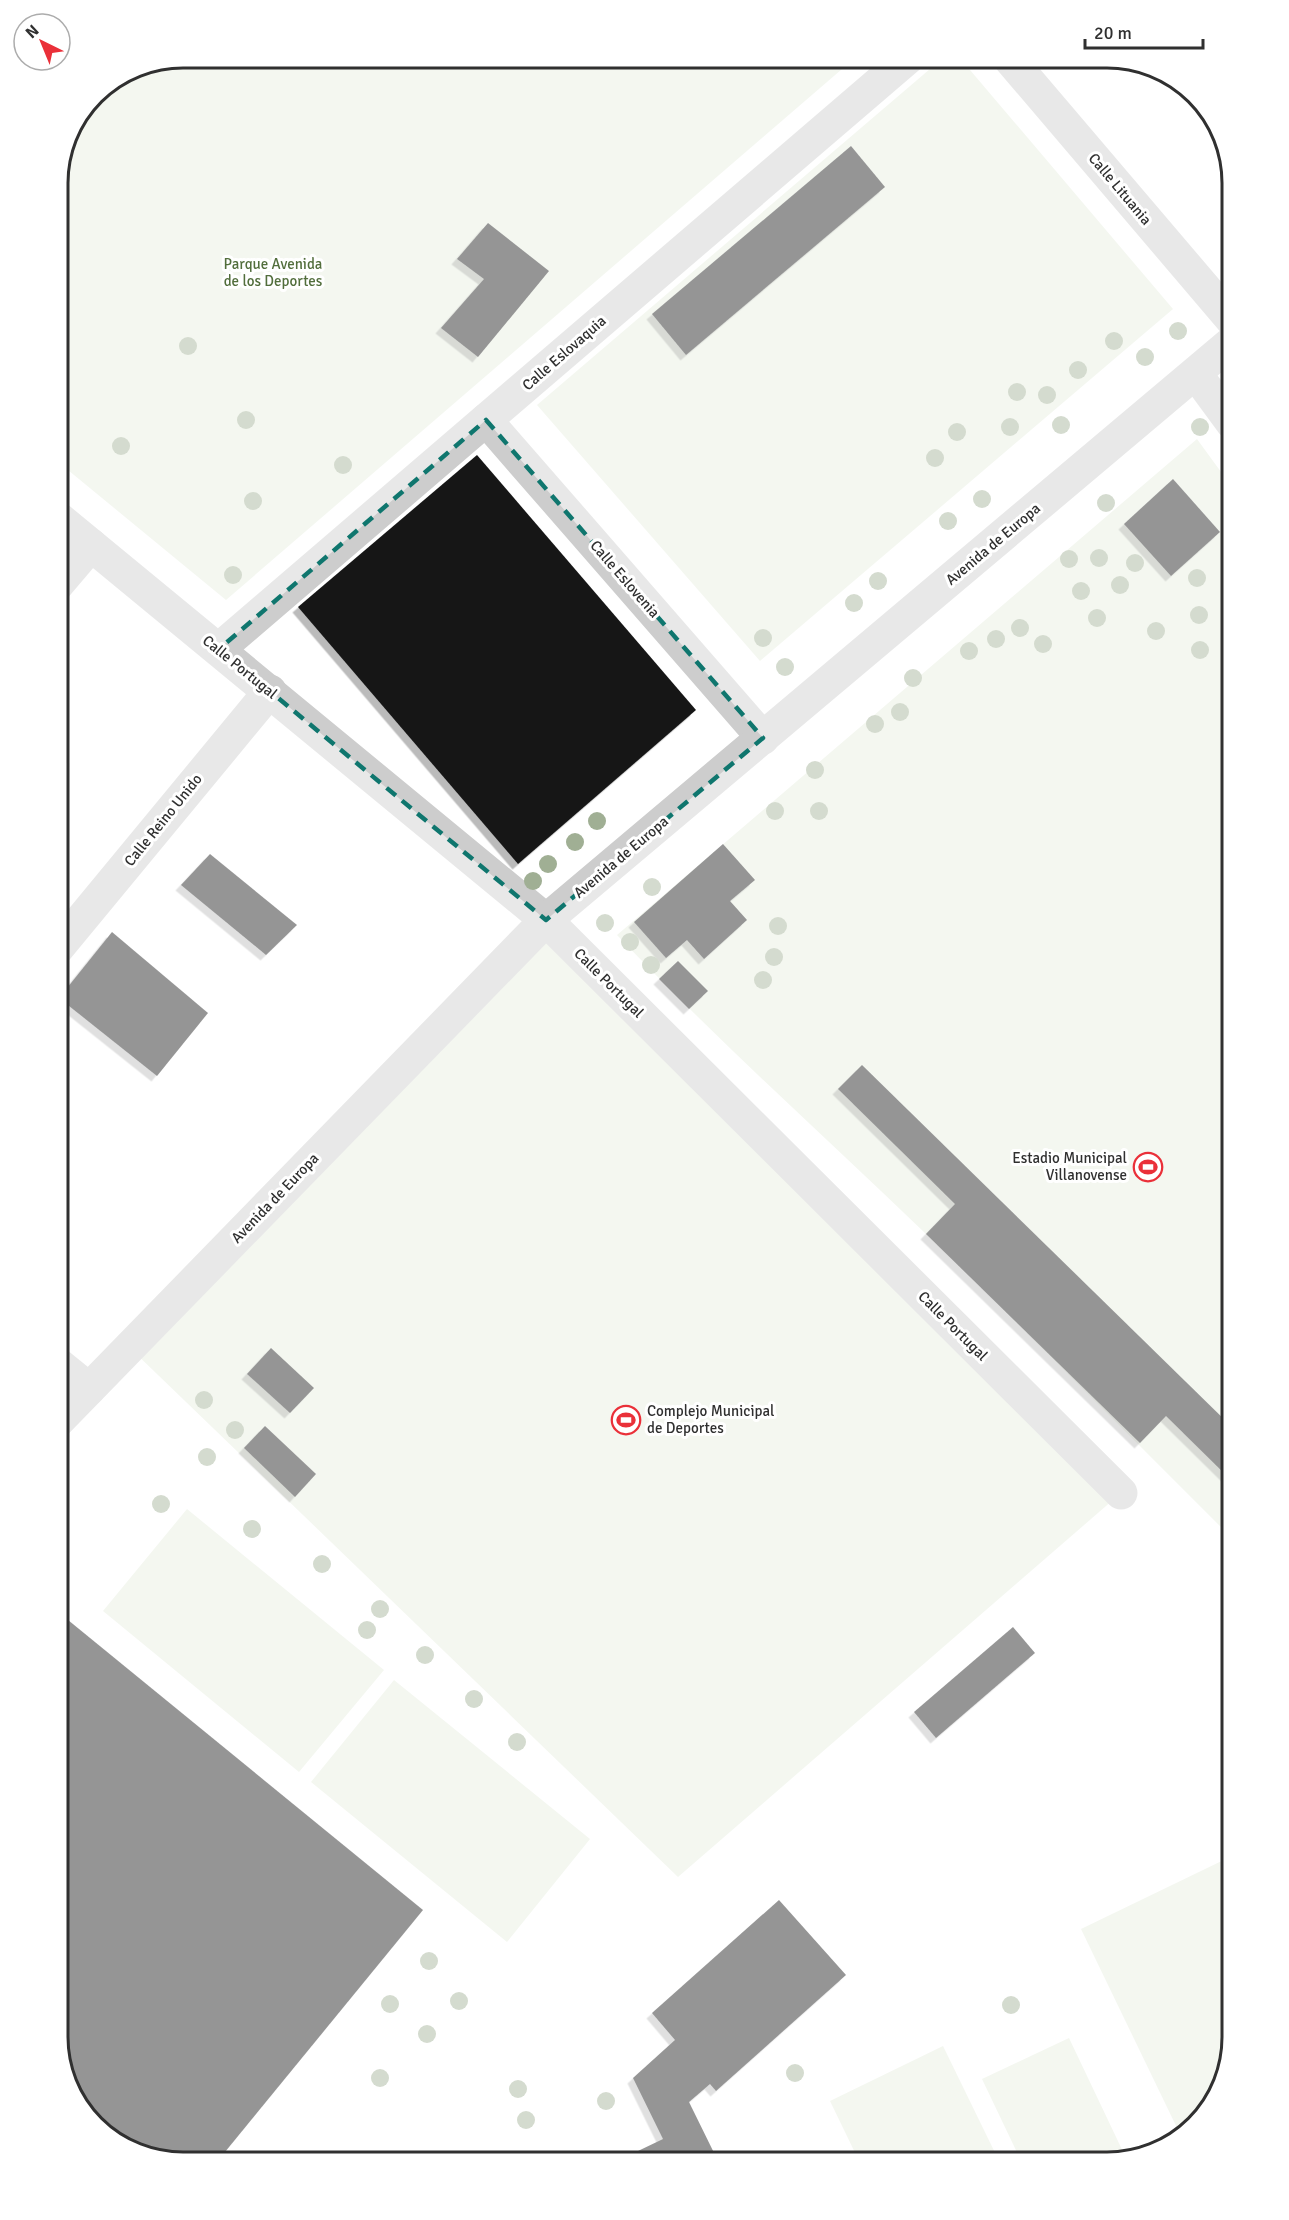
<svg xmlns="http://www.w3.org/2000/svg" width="1289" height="2220" font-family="Signika,sans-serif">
	<defs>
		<filter id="shadow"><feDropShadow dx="-5.5" dy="5.5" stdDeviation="0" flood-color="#0004"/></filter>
	</defs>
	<rect width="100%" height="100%" fill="#fff"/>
	<g fill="#e6edde">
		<path d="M 183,57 L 856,57 L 226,600 L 57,461 L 57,175 L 67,134 L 94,94 L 135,66 Z"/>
		<path d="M 944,57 L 959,57 L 1173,309 L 760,661 L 537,405 Z"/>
		<path d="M 1197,439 L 1232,487 L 1232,1538 C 1130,1437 1030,1334 926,1234 C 823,1135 716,1039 617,935 Z"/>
		<path d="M 546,920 L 1121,1493 L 678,1877 L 129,1347 Z"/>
		<path d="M 187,1509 L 384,1670 L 299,1772 L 103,1611 Z"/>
		<path d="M 394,1680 L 590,1839 L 507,1942 L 311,1782 Z"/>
		<path d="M 1232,1856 L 1232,2037 L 1211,2107 L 1180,2134 L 1081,1929 Z"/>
		<path d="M 1069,2038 L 1126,2158 L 1106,2163 L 1022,2163 L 982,2079 Z"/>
		<path d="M 943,2046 L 1000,2163 L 860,2163 L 830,2101 Z"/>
	</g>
	<g fill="#171717" filter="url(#shadow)">
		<path d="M 851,146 L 885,187 L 686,355 L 652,314 Z"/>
		<path d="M 488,223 L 549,271 L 478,357 L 441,328 L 484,279 L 457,259 Z"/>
		<path d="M 477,455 L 696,710 L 518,864 L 298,607 Z"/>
		<path d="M 1173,479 L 1220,532 L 1171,576 L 1124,524 Z"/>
		<path d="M 723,844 L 755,880 L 730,901 L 747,920 L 704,959 L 687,940 L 666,958 L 634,922 Z"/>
		<path d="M 210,854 L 297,925 L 266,955 L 181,885 Z"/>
		<path d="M 112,932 L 208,1013 L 157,1076 L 59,998 Z"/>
		<path d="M 678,961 L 708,991 L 689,1009 L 659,979 Z"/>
		<path d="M 862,1065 L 1232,1427 L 1232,1481 L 1166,1416 L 1140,1443 L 926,1234 L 955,1204 L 838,1089 Z"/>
		<path d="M 271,1348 L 314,1388 L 290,1413 L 247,1374 Z"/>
		<path d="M 265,1426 L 316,1474 L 295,1497 L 244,1448 Z"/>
		<path d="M 57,1611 L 423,1910 L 216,2163 L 175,2163 L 145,2153 L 69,2090 L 57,2037 Z"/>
		<path d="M 1013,1627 L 1035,1653 L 936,1738 L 914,1712 Z"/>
		<path d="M 779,1900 L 846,1975 L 716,2091 L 710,2084 L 689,2102 L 719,2163 L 613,2163 L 663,2139 L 633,2078 L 675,2040 L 652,2013 Z"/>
	</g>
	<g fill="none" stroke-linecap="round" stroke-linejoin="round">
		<g stroke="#cdcdcd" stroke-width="33">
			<path d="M 1008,57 L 1232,320"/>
			<path d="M 1196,374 L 1232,423"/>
			<path d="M 486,420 L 763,738"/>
			<path d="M 57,517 L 546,920 L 1121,1493"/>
			<path d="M 57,585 L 91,545"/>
			<path d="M 219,649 L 909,57"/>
			<path d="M 57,949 L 270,691"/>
			<path d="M 57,1363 L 89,1389"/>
			<path d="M 57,1422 L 546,920 L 1232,342"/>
		</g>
	</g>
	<g fill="#a0af94">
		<circle cx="1178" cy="331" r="9"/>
		<circle cx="1114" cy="341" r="9"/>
		<circle cx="188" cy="346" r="9"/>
		<circle cx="1145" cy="357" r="9"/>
		<circle cx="1078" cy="370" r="9"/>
		<circle cx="1017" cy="392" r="9"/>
		<circle cx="1047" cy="395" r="9"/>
		<circle cx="246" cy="420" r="9"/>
		<circle cx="1061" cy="425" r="9"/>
		<circle cx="1010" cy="427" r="9"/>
		<circle cx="1200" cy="427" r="9"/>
		<circle cx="957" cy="432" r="9"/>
		<circle cx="121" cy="446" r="9"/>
		<circle cx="935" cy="458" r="9"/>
		<circle cx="343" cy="465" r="9"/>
		<circle cx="982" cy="499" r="9"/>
		<circle cx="253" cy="501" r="9"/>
		<circle cx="1106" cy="503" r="9"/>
		<circle cx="948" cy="521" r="9"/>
		<circle cx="1099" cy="558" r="9"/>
		<circle cx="1069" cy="559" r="9"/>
		<circle cx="1135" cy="563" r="9"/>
		<circle cx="233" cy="575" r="9"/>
		<circle cx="1197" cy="578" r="9"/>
		<circle cx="878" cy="581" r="9"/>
		<circle cx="1120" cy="585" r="9"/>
		<circle cx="1081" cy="591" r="9"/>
		<circle cx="854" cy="603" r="9"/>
		<circle cx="1199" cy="615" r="9"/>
		<circle cx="1097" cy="618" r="9"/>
		<circle cx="1020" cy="628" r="9"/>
		<circle cx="1156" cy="631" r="9"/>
		<circle cx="763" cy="638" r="9"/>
		<circle cx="996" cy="639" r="9"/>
		<circle cx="1043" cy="644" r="9"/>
		<circle cx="1200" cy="650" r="9"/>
		<circle cx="969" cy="651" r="9"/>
		<circle cx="785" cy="667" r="9"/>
		<circle cx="913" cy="678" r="9"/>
		<circle cx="900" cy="712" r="9"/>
		<circle cx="875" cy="724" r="9"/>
		<circle cx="815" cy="770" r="9"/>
		<circle cx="775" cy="811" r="9"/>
		<circle cx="819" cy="811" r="9"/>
		<circle cx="597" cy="821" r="9"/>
		<circle cx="575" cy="842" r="9"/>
		<circle cx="548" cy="864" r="9"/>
		<circle cx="533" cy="881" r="9"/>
		<circle cx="652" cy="887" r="9"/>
		<circle cx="605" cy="923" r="9"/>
		<circle cx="778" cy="926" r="9"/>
		<circle cx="630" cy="942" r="9"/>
		<circle cx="774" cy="957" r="9"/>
		<circle cx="651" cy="965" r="9"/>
		<circle cx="763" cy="980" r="9"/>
		<circle cx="204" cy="1400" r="9"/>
		<circle cx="235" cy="1430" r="9"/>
		<circle cx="207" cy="1457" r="9"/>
		<circle cx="161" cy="1504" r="9"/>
		<circle cx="252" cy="1529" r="9"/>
		<circle cx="322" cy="1564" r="9"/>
		<circle cx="380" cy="1609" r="9"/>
		<circle cx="367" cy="1630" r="9"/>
		<circle cx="425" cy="1655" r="9"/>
		<circle cx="474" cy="1699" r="9"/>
		<circle cx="517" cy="1742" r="9"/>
		<circle cx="429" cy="1961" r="9"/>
		<circle cx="459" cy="2001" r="9"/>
		<circle cx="390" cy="2004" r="9"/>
		<circle cx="1011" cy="2005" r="9"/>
		<circle cx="427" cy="2034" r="9"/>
		<circle cx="795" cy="2073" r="9"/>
		<circle cx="380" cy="2078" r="9"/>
		<circle cx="518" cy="2089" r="9"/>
		<circle cx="606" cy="2101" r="9"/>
		<circle cx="526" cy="2120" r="9"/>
	</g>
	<path d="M0 0H1289V2220H0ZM 486,420 L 763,738 L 546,920 L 219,649 Z" fill="#fff" fill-opacity=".55" fill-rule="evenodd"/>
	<path fill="none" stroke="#0f766e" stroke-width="4.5" stroke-dasharray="12 8" stroke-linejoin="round" d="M 486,420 L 763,738 L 546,920 L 219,649 Z"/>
	<defs>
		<g id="stadium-ring" transform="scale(1.5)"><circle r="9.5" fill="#fff" stroke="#ea3039" stroke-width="1.5"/><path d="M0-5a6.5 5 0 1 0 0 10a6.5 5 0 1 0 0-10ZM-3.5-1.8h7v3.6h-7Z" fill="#ea3039"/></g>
	</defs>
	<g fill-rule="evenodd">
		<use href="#stadium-ring" x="1148" y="1167"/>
		<use href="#stadium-ring" x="626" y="1420"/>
	</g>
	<g text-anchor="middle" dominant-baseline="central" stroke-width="6" stroke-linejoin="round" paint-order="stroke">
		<g font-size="15" fill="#303030" stroke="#fff">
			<text transform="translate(1120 189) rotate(50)">Calle Lituania</text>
			<text transform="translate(564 353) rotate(-41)">Calle Eslovaquia</text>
			<text transform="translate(993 544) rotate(-40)">Avenida de Europa</text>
			<text transform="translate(625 579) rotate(49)">Calle Eslovenia</text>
			<text transform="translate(240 667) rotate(39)">Calle Portugal</text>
			<text transform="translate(163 820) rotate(-51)">Calle Reino Unido</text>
			<text transform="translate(621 857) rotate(-40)">Avenida de Europa</text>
			<text transform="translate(609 983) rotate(45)">Calle Portugal</text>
			<text transform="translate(275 1198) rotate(-46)">Avenida de Europa</text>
			<text transform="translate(953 1326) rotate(45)">Calle Portugal</text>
		</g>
		<g font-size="15" fill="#526e3c" stroke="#fff">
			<text x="273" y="264">Parque Avenida<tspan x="273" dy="17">de los Deportes</tspan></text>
		</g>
		<g font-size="15" fill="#303030" stroke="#fff" text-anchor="end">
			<text x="1127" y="1158">Estadio Municipal<tspan x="1127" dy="17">Villanovense</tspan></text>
			<text x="647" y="1411" text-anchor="start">Complejo Municipal<tspan x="647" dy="17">de Deportes</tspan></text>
		</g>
	</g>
	<path d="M0 0H1289V2220H0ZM183 68H1107A115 115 0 0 1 1222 183V2037A115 115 0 0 1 1107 2152H183A115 115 0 0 1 68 2037V183A115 115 0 0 1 183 68Z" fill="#fff" fill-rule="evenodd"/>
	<path fill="none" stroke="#303030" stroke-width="3" d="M183 68H1107A115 115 0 0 1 1222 183V2037A115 115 0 0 1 1107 2152H183A115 115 0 0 1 68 2037V183A115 115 0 0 1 183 68Z"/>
	<g transform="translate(42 42) rotate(317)"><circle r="28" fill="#ffffff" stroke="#acacac" stroke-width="1.5"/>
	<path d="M0-4.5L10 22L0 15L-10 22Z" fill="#ea3039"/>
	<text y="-9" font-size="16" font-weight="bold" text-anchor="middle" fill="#303030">N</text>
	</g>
	<path d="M1085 39v9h118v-9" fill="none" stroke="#303030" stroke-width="3"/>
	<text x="1094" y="39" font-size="18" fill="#303030" stroke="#ffffff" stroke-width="4.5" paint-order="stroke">20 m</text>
</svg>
